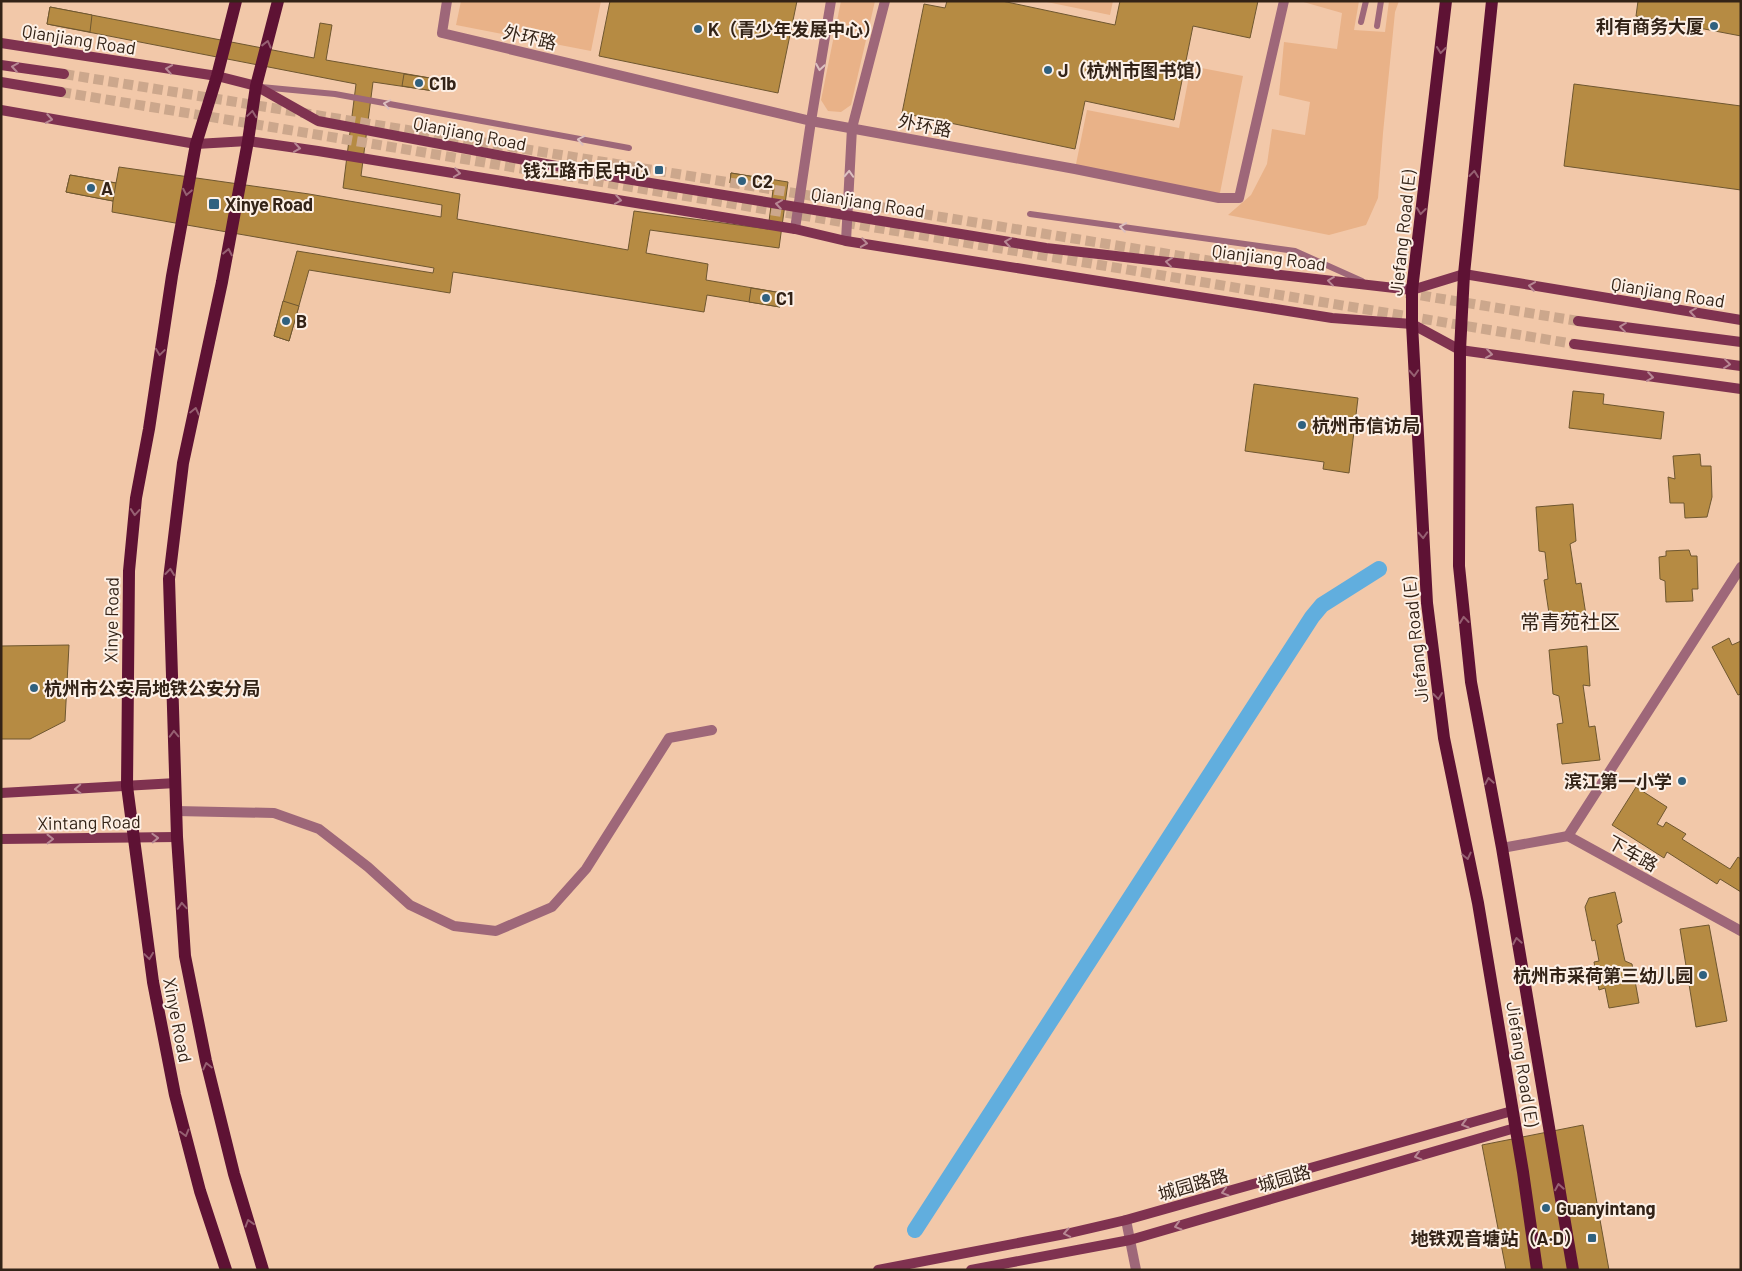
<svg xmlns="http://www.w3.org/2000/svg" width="1742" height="1271" font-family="Barlow,'Noto Sans SC',sans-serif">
	<rect width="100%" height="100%" fill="#f2c8a9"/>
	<g fill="#e9b288">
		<path d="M 461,1 L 601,1 L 591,51 L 456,25 Z"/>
		<path d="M 841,1 L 875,1 L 851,105 L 841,112 L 828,111 L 821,100 Z"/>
		<path d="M 1042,1 L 1113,1 L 1110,15 Z"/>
		<path d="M 1300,1 L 1359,1 L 1354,30 L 1385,32 L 1389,1 L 1399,1 L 1395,12 L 1383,133 L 1378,198 L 1366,225 L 1329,235 L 1228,215 L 1251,195 L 1267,164 L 1272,129 L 1305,135 L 1310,102 L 1279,95 L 1284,42 L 1337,49 L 1342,13 Z"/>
		<path d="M 1191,66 L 1243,76 L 1219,198 L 1075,169 L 1087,110 L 1179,128 Z"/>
	</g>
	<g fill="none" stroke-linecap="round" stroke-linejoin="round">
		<path stroke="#61aede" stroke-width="16" d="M 915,1230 L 1312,617 L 1322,605 L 1379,569"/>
	</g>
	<g fill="#b68b43" stroke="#6f5730">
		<path d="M 610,1 L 797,1 L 778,93 L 599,56 Z"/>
		<path d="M 947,1 L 1002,1 L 1115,25 L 1120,1 L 1258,1 L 1250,38 L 1193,26 L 1174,120 L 1085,101 L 1075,149 L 902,113 L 924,4 L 945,8 Z"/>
		<path d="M 1638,1 L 1741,1 L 1741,36 L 1636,16 Z"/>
		<path d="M 50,7 L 314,58 L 320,23 L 332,25 L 326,60 L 436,79 L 434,91 L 373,82 L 361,176 L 460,194 L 457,219 L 628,250 L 634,211 L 768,229 L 773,190 L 730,183 L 731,173 L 788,182 L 779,248 L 650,230 L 646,253 L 708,264 L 706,280 L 782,293 L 780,307 L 707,295 L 704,312 L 453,272 L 450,293 L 309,270 L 289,341 L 274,336 L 297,251 L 433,273 L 434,268 L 112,212 L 113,201 L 66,192 L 70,175 L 116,183 L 119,167 L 309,194 L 441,217 L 442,205 L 343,188 L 356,84 L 47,24 Z"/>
		<path d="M 50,7 L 92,15 L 90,32 L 47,24 Z"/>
		<path d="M 404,74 L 436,79 L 434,91 L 402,86 Z"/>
		<path d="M 1574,84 L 1741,106 L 1741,190 L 1564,166 Z"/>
		<path d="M 731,173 L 755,177 L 753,187 L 730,183 Z"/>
		<path d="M 70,175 L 116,183 L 113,201 L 66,192 Z"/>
		<path d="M 751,288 L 782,293 L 780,307 L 749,302 Z"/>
		<path d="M 283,301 L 299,306 L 289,341 L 274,336 Z"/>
		<path d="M 1254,384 L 1358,398 L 1349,473 L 1323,469 L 1324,462 L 1245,451 Z"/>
		<path d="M 1573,391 L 1604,394 L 1603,404 L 1664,412 L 1661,439 L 1569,428 Z"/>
		<path d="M 1700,454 L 1701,466 L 1711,466 L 1712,497 L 1707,517 L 1685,518 L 1684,503 L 1670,503 L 1668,477 L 1675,479 L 1673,456 Z"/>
		<path d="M 1573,504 L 1576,541 L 1570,544 L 1576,584 L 1581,583 L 1586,615 L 1550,620 L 1544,580 L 1548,579 L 1545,552 L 1539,551 L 1536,507 Z"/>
		<path d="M 1689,550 L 1691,556 L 1697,556 L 1698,589 L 1692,589 L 1693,601 L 1666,602 L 1665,581 L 1660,579 L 1659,557 L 1666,556 L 1666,551 Z"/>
		<path d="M 1729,638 L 1732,645 L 1741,641 L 1741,694 L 1738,695 L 1712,647 Z"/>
		<path d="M 69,645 L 65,721 L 30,739 L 1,739 L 1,646 Z"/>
		<path d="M 1587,646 L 1590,686 L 1583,685 L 1589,727 L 1595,726 L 1600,760 L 1562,764 L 1557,724 L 1563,723 L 1559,696 L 1553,694 L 1549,650 Z"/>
		<path d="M 1636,787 L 1667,807 L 1657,824 L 1663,827 L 1666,822 L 1686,834 L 1682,839 L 1730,869 L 1738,857 L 1741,859 L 1741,892 L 1720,879 L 1717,884 L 1667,852 L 1664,858 L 1612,825 Z"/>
		<path d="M 1615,892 L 1622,922 L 1617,925 L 1625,961 L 1632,964 L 1639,1003 L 1609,1008 L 1605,988 L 1599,990 L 1594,962 L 1599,961 L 1595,940 L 1592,941 L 1585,907 L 1589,898 Z"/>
		<path d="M 1709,925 L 1727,1021 L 1696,1027 L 1680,929 Z"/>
		<path d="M 1583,1125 L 1609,1270 L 1506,1270 L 1482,1145 Z"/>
	</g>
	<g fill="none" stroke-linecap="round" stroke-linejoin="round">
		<g stroke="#cca78c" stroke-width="10" stroke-dasharray="10 5" stroke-linecap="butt">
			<path d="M 64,74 L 1236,265"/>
			<path d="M 61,92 L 1574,344"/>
			<path d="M 1406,293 L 1578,321"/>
		</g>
		<g stroke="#9e6779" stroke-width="6">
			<path d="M 1361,22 L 1366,1"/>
			<path d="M 1377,26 L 1381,1"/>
			<path d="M 261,87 L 335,94 L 629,148"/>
			<path d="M 1030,214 L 1295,251 L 1362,281"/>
		</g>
		<g stroke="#9e6779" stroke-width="10">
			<path d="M 447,1 L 442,33 L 811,121 L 1075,169 L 1219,198 L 1239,198 L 1284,1"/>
			<path d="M 795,229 L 811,121 L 831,1"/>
			<path d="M 846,241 L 852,128 L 885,1"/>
			<path d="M 176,811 L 274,813 L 319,829 L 368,867 L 410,905 L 454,926 L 496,931 L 552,907 L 586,869 L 669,738 L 712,730"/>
			<path d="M 1568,836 L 1741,567"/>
			<path d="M 1502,848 L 1568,836 L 1741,931"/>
			<path d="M 1126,1220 L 1136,1270"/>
		</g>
		<g stroke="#7f3250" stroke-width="10">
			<path d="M 1,43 L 217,76 L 256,86 L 318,121 L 620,178 L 1046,248 L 1412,290 L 1464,274 L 1741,320"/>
			<path d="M 1,65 L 64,74"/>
			<path d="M 1,82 L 61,92"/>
			<path d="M 1,110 L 196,144 L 248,141 L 318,151 L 795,229 L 846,241 L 1332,318 L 1412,324 L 1460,350 L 1741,389"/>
			<path d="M 1578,321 L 1741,342"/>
			<path d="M 1574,344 L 1741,366"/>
			<path d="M 1,793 L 176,783"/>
			<path d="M 1,839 L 177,837"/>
			<path d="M 878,1270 L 1070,1233 L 1126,1220 L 1512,1111"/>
			<path d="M 971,1270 L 1130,1240 L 1515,1128"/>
		</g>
		<g stroke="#5e1234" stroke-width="12">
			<path d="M 1446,1 L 1412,290 L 1412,324 L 1427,603 L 1444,738 L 1478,903 L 1523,1172 L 1537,1270"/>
			<path d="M 1492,1 L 1464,274 L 1460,350 L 1459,566 L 1471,682 L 1502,848 L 1573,1270"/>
			<path d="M 226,1270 L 200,1191 L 175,1095 L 153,982 L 127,786 L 129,571 L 136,498 L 149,429 L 172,276 L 196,144 L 217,76 L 236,1"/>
			<path d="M 263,1270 L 234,1174 L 206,1061 L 185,956 L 177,837 L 169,579 L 183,463 L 222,282 L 248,141 L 256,86 L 278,1"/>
		</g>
	</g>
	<defs><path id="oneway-chevron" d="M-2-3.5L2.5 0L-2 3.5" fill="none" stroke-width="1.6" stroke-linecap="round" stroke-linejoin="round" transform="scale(1.25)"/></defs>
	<g stroke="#966072">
		<use href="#oneway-chevron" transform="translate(267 44) rotate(-76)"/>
		<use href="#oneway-chevron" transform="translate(1441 50) rotate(97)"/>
		<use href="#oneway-chevron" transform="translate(252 114) rotate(-82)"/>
		<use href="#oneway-chevron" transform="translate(1474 174) rotate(-84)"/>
		<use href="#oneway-chevron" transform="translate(187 192) rotate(101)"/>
		<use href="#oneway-chevron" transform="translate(1421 211) rotate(97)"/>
		<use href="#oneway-chevron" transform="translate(228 252) rotate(-79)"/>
		<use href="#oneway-chevron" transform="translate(160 352) rotate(98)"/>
		<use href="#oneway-chevron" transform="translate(1414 373) rotate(87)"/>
		<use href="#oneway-chevron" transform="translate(195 411) rotate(-77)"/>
		<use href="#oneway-chevron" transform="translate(135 512) rotate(95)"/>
		<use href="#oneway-chevron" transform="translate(1423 535) rotate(87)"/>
		<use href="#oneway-chevron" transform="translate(170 572) rotate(-84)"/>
		<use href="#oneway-chevron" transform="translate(1464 620) rotate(-96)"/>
		<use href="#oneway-chevron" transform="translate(1438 696) rotate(83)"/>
		<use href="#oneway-chevron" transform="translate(174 734) rotate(-92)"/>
		<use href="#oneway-chevron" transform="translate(1489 781) rotate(-100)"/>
		<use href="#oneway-chevron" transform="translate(1467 856) rotate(77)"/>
		<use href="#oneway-chevron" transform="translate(182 906) rotate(-94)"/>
		<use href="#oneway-chevron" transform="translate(1517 941) rotate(-100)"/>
		<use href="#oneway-chevron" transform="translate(149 956) rotate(82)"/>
		<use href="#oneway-chevron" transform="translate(207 1066) rotate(-103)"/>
		<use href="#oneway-chevron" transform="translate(185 1133) rotate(75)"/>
		<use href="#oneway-chevron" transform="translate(1559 1187) rotate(-100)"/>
		<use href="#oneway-chevron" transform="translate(249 1223) rotate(-107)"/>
	</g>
	<g stroke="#b88894">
		<use href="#oneway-chevron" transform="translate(15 67) rotate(-171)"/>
		<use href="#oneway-chevron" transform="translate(169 69) rotate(-171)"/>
		<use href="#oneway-chevron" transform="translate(49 119) rotate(10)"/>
		<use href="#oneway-chevron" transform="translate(297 148) rotate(8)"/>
		<use href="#oneway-chevron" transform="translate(457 173) rotate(9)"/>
		<use href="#oneway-chevron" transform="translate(618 200) rotate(9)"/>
		<use href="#oneway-chevron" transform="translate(779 204) rotate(-171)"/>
		<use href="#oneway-chevron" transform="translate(1008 242) rotate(-171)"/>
		<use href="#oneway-chevron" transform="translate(864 243) rotate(9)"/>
		<use href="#oneway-chevron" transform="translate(1169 262) rotate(-173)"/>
		<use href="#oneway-chevron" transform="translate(1331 281) rotate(-173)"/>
		<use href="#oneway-chevron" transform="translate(1532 286) rotate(-171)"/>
		<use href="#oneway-chevron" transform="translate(1693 312) rotate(-171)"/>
		<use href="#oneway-chevron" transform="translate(1623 327) rotate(-173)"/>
		<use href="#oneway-chevron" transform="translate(1489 354) rotate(8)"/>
		<use href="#oneway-chevron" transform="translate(1727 364) rotate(7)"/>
		<use href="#oneway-chevron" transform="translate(1650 377) rotate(8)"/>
		<use href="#oneway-chevron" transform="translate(78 789) rotate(177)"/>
		<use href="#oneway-chevron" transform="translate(155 838) rotate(-2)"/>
		<use href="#oneway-chevron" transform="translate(50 839)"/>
		<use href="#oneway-chevron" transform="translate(1465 1124) rotate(164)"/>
		<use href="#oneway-chevron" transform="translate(1418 1156) rotate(164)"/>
		<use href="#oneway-chevron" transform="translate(1225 1192) rotate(164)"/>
		<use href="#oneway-chevron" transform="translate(1178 1226) rotate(164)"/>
		<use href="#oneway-chevron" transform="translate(1067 1233) rotate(169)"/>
	</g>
	<g stroke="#dcc0c0">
		<use href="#oneway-chevron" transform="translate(820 67) rotate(99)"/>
		<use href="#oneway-chevron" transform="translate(387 104) rotate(-169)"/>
		<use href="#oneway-chevron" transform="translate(581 140) rotate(-170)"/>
		<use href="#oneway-chevron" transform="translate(849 174) rotate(-87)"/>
		<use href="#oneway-chevron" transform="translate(1123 227) rotate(-172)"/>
	</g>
	<g fill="#30617f" stroke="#fdf0e6" stroke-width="2">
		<circle cx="1714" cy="26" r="5"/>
		<circle cx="698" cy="29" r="5"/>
		<circle cx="1048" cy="70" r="5"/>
		<circle cx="419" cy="83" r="5"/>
		<rect x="654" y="165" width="10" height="10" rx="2.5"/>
		<circle cx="742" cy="181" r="5"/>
		<circle cx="91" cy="188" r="5"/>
		<rect x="208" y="198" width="12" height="12" rx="2.5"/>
		<circle cx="766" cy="298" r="5"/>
		<circle cx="286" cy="321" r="5"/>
		<circle cx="1302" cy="425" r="5"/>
		<circle cx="34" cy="688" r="5"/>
		<circle cx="1682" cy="781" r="5"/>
		<circle cx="1703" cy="975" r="5"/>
		<circle cx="1546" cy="1208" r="5"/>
		<rect x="1587" y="1233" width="10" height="10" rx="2.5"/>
	</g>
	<g text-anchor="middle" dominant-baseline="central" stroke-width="4" stroke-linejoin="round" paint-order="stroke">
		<g font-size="18" font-weight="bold" fill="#332317" stroke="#fdf0e6" text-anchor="start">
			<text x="1704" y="26" text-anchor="end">利有商务大厦</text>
			<text x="708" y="29">K（青少年发展中心）</text>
			<text x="1058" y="70">J（杭州市图书馆）</text>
			<text x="429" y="83">C1b</text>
			<text x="649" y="170" text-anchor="end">钱江路市民中心</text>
			<text x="752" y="181">C2</text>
			<text x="101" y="188">A</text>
			<text x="225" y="204">Xinye Road</text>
			<text x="776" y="298">C1</text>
			<text x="296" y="321">B</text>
			<text x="1312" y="425">杭州市信访局</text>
			<text x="44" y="688">杭州市公安局地铁公安分局</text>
			<text x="1672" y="781" text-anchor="end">滨江第一小学</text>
			<text x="1693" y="975" text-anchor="end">杭州市采荷第三幼儿园</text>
			<text x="1556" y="1208">Guanyintang</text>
			<text x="1582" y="1238" text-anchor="end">地铁观音塘站（A·D）</text>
		</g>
		<g font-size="18" fill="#332317" stroke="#fdf0e6">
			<text transform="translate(530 37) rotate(13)">外环路</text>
			<text transform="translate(79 39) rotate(9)">Qianjiang Road</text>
			<text transform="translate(925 125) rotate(11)">外环路</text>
			<text transform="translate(470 133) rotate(11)">Qianjiang Road</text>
			<text transform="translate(868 202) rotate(9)">Qianjiang Road</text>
			<text transform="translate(1402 233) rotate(-84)">Jiefang Road (E)</text>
			<text transform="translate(1269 257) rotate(7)">Qianjiang Road</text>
			<text transform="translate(1668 292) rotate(9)">Qianjiang Road</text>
			<text transform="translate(111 620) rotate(-89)">Xinye Road</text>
			<text transform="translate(1415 640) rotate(-96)">Jiefang Road (E)</text>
			<text transform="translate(89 822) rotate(-1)">Xintang Road</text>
			<text transform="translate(1633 853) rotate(29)">下车路</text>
			<text transform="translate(178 1020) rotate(79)">Xinye Road</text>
			<text transform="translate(1523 1064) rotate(81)">Jiefang Road (E)</text>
			<text transform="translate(1284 1178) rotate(-16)">城园路</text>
			<text transform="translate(1193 1184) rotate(-16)">城园路路</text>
		</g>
		<g font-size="20" fill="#332317" stroke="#fdf0e6">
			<text x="1570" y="621">常青苑社区</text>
		</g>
	</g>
	<rect width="1742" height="1271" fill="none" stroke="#332317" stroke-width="5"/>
</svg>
